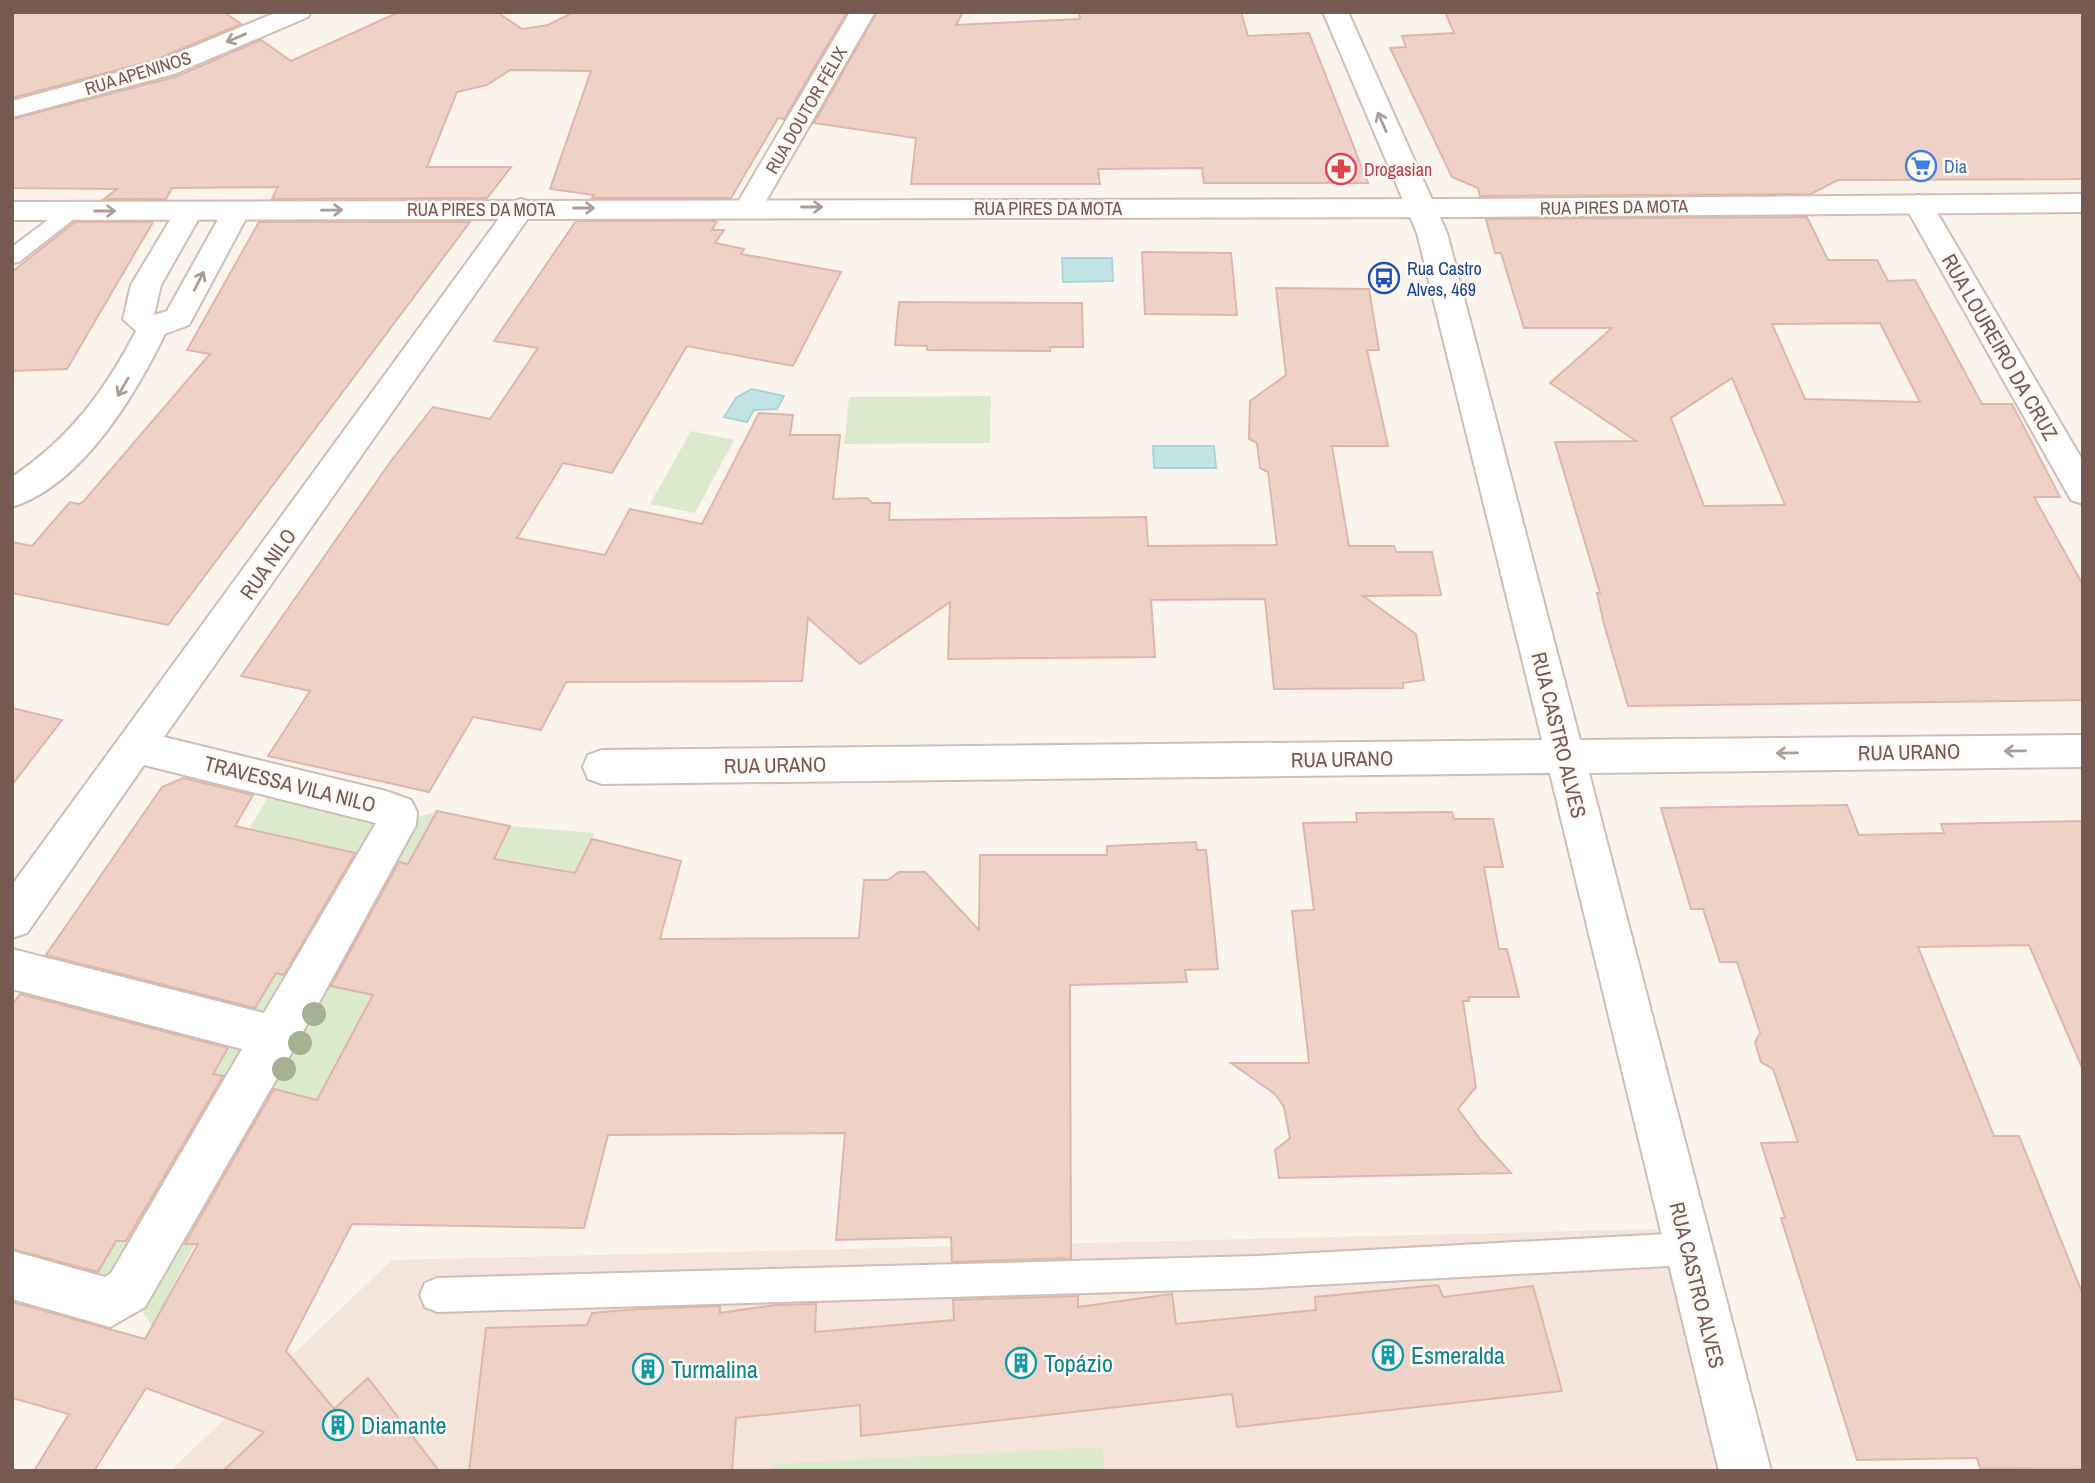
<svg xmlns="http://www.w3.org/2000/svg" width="2095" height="1483" font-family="'Archivo Narrow',sans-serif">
	<rect width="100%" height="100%" fill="#fbf4ed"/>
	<path fill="#f3e5dc" d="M 1659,1229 L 1720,1471 L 170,1471 L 392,1260 Z"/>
	<g fill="#dbe9cc">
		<path d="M 991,396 L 990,443 L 844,444 L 849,397 Z"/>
		<path d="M 691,431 L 734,440 L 695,513 L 650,504 Z"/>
		<path d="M 271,793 L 396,825 L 437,811 L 341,987 L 415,1005 L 368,1102 L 214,1208 L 152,1326 L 128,1290 L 84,1295 L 233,1040 L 45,957 L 118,975 L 144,936 L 155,939 L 131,978 L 153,983 L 163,967 L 178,979 L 173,988 L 255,1009 L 347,851 L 249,829 Z"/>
		<path d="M 510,826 L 595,833 L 560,902 L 510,861 L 494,859 Z"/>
		<path d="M 1103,1447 L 1104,1471 L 774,1471 L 775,1464 Z"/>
	</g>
	<g fill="#c2e4e4" stroke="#aad4d5" stroke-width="2">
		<path d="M 1062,258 L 1112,258 L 1113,281 L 1063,282 Z"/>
		<path d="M 751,389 L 784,396 L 777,409 L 754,410 L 747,422 L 724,417 L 736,398 Z"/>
		<path d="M 1153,446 L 1214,446 L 1216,468 L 1154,468 Z"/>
	</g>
	<g fill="#efd2c7" stroke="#e0b6a9" stroke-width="2" fill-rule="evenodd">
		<path d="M 12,12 L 224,12 L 241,24 L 155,60 L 12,98 Z"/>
		<path d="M 399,12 L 497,12 L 522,29 L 548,25 L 574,12 L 847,12 L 784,119 L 778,118 L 731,198 L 592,198 L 594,195 L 550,189 L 591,71 L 510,70 L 487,85 L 457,92 L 427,167 L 511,167 L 487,198 L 272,199 L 278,187 L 172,188 L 166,199 L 104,199 L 117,189 L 12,188 L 12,119 L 175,77 L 261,40 L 291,61 Z"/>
		<path d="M 877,12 L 963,12 L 956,25 L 1080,19 L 1079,12 L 1241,12 L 1248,36 L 1309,33 L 1368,183 L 1204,183 L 1202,168 L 1098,169 L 1100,184 L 911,184 L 916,138 L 814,123 Z"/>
		<path d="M 1445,12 L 2083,12 L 2083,179 L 1838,180 L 1811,194 L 1480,196 L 1478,188 L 1452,177 L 1390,48 L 1406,47 L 1402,36 L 1454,33 Z"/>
		<path d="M 1807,217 L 1828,260 L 1877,260 L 1888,281 L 1915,280 L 1982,404 L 2012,404 L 2060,497 L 2034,497 L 2083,585 L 2083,700 L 1628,706 L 1604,624 L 1597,593 L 1600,593 L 1555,442 L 1636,441 L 1550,383 L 1612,328 L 1524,328 L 1501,253 L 1495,253 L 1486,219 ZM 1880,323 L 1920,402 L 1805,399 L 1772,324 ZM 1732,378 L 1785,505 L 1704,506 L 1671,418 Z"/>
		<path d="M 576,221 L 717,221 L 712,230 L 724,230 L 715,243 L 744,249 L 741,254 L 841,272 L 793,366 L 687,346 L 612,473 L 563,463 L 517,538 L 605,555 L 630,509 L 702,524 L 759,413 L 793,415 L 790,435 L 840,435 L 833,499 L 867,498 L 872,503 L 890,503 L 889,520 L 1146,517 L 1148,546 L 1277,545 L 1268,472 L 1260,468 L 1257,443 L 1249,439 L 1250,401 L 1286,375 L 1276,288 L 1369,289 L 1379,350 L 1367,350 L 1388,446 L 1332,446 L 1349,546 L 1394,546 L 1396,552 L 1432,552 L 1441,595 L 1363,596 L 1416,634 L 1424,680 L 1403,683 L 1403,688 L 1274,689 L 1265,599 L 1151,600 L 1155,657 L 948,659 L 950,602 L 860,664 L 808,618 L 802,681 L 566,682 L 541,730 L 473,717 L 429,792 L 268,756 L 310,691 L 241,676 L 391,461 L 433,407 L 490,419 L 538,348 L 494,341 Z"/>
		<path d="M 75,222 L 153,222 L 67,369 L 12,371 L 12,272 Z"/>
		<path d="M 259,222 L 470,222 L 168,625 L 12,593 L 12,542 L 32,546 L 70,502 L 79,504 L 84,501 L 210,354 L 187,350 Z"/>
		<path d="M 1142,252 L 1231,253 L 1237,315 L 1145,314 Z"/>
		<path d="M 899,302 L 1082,303 L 1083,347 L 1050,347 L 1050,351 L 927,350 L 927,346 L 895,345 Z"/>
		<path d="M 12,708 L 62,720 L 12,785 Z"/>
		<path d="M 183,778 L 253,795 L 235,826 L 355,853 L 284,975 L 276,973 L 255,1008 L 46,955 L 162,787 Z"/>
		<path d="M 1847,805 L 1859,835 L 1944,833 L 1941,824 L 2083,821 L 2083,1070 L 2029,945 L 1918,947 L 1994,1136 L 2019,1136 L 2083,1295 L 2083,1469 L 1980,1468 L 1977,1458 L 1857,1460 L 1781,1218 L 1785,1218 L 1761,1143 L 1798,1142 L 1773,1069 L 1761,1062 L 1755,1042 L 1760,1033 L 1737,962 L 1720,962 L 1703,909 L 1691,909 L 1661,808 Z"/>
		<path d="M 437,811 L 510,826 L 494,859 L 575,873 L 592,839 L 681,861 L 660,939 L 859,938 L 864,880 L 888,880 L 899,872 L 925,872 L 979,930 L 980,855 L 1107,855 L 1107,846 L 1196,842 L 1197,850 L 1206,850 L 1218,969 L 1185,970 L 1187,982 L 1070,985 L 1071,1258 L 952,1262 L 951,1237 L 836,1240 L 845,1133 L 608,1135 L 584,1228 L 352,1224 L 286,1351 L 334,1409 L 368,1378 L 439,1471 L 223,1471 L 264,1432 L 146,1388 L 94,1471 L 34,1471 L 69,1414 L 12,1398 L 12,1302 L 145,1339 L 198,1244 L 185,1244 L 274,1089 L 317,1100 L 373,995 L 331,986 L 399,862 L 408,864 Z"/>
		<path d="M 1452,812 L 1454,819 L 1493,819 L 1503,867 L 1484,867 L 1499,949 L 1507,949 L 1519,997 L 1469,997 L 1469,1001 L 1463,1001 L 1476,1087 L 1458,1109 L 1480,1139 L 1511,1173 L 1279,1178 L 1275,1150 L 1290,1138 L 1284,1107 L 1275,1094 L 1231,1063 L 1309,1063 L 1292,911 L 1314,910 L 1303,823 L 1357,822 L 1356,813 Z"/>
		<path d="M 20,994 L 228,1048 L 213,1074 L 223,1076 L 126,1241 L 116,1241 L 98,1272 L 12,1249 L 12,1005 Z"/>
		<path d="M 1438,1285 L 1443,1297 L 1533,1286 L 1562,1391 L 1237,1427 L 1232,1394 L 861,1436 L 860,1405 L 736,1418 L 732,1471 L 469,1471 L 486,1328 L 587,1325 L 592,1313 L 638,1309 L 720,1306 L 720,1313 L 775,1305 L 816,1304 L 815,1332 L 954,1320 L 953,1300 L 1078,1296 L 1078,1307 L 1172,1294 L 1176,1324 L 1316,1310 L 1315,1297 Z"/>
	</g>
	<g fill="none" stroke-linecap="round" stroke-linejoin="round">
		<g stroke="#d0bdb5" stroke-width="4">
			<g id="lane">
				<path d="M 72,205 L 82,211 L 79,215 L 19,262 L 12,263 L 12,247 L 65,207 Z"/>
				<path d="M 1687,1233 L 1699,1237 L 1703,1249 L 1699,1261 L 1687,1265 L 1257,1288 L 437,1312 L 425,1307 L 420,1295 L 425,1283 L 437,1278 L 1257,1256 Z"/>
			</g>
		</g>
		<g stroke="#d0bdb5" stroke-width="4">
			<g id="street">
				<path d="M 850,12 L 875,12 L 759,213 L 749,216 L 739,213 L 735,207 Z"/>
				<path d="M 1323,12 L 1348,12 L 1447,233 L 1580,740 L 2083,735 L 2083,767 L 1589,773 L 1771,1471 L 1719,1471 L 1550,773 L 602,784 L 588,779 L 583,767 L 588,755 L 602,750 L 1542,740 L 1417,233 Z"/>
				<path d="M 1918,195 L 1928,198 L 1932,204 L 2083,461 L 2083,504 L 2071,500 L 1904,204 L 1908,198 Z"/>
				<path d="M 521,199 L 531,202 L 535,208 L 531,214 L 164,737 L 386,791 L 411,800 L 417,812 L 416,825 L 292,1052 L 145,1307 L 110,1327 L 12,1299 L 12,1251 L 105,1277 L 111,1273 L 242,1049 L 12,989 L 12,949 L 264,1013 L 376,823 L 144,765 L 27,933 L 12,938 L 12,885 L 511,202 Z"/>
				<path d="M 189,202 L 199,205 L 203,211 L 161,285 L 154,315 L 167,311 L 226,205 L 236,202 L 246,205 L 250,211 L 189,325 L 165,334 C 135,395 82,485 12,507 L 12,477 C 69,439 105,391 136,331 L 123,319 L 131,285 L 179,205 Z"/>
			</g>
		</g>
		<g stroke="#d3bdb3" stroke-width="4">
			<g id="secondary">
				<path d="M 277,12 L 311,12 L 308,17 L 174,74 L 12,117 L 12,101 L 156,62 Z"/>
				<path d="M 2083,194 L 2083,212 L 1463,217 L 12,220 L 12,202 L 1463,199 Z"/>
			</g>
		</g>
		<use href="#lane" fill="#fff" fill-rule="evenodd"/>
		<use href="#street" fill="#fff" fill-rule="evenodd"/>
		<use href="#secondary" fill="#fff" fill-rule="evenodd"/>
	</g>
	<g fill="#a5b193">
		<circle cx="314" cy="1014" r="12"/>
		<circle cx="300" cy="1043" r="12"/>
		<circle cx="284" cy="1069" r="12"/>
	</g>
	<defs><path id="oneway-shaft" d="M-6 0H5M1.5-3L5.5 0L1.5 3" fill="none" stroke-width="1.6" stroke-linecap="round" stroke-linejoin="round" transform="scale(1.75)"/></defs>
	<g stroke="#ad9b97">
		<use href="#oneway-shaft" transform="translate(236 38) rotate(157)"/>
		<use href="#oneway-shaft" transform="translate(1382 122) rotate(-114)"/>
		<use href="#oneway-shaft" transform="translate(812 207)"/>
		<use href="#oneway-shaft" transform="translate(584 208)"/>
		<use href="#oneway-shaft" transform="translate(332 210) rotate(-1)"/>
		<use href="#oneway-shaft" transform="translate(105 211)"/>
		<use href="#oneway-shaft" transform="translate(199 281) rotate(-63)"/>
		<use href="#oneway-shaft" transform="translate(123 387) rotate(120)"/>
		<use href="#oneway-shaft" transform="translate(2015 751) rotate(179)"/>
		<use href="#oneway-shaft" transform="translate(1787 753) rotate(179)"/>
	</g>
	<defs>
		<g id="supermarket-ring" transform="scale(1.575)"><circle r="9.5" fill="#fef9f4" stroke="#3f7fe0" stroke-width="1.5"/><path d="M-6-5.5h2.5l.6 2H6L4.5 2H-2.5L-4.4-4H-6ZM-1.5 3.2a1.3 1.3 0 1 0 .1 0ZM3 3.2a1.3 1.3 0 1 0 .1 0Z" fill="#3f7fe0"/></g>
		<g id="pharmacy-ring" transform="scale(1.575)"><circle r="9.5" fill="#fef9f4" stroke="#e0444e" stroke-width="1.5"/><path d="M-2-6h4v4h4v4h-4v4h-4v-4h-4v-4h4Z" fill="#e0444e"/></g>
		<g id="bus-ring" transform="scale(1.575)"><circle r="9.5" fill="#fef9f4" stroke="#1a4fb4" stroke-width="1.5"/><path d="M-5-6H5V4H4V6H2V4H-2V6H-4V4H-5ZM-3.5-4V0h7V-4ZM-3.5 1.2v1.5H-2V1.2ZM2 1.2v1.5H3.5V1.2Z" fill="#1a4fb4"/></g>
		<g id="building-ring" transform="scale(1.575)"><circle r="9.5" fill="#fef9f4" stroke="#0f9aa8" stroke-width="1.5"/><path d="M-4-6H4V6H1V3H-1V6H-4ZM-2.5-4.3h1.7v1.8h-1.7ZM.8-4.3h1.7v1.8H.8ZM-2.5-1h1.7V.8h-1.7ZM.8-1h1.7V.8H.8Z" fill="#0f9aa8"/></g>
	</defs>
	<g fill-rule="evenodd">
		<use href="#supermarket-ring" x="1921" y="166"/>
		<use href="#pharmacy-ring" x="1341" y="169"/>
		<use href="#bus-ring" x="1384" y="278"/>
		<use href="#building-ring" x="1388" y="1355"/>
		<use href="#building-ring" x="1021" y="1363"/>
		<use href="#building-ring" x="648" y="1369"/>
		<use href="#building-ring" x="338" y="1425"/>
	</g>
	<g text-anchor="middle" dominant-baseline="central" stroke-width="5" stroke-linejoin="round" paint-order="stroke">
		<g font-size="18" fill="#765951" stroke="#fef9f4">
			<text transform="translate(138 73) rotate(-17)">RUA APENINOS</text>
			<text transform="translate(806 110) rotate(-60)">RUA DOUTOR FÉLIX</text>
			<text transform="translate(1614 207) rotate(-1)">RUA PIRES DA MOTA</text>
			<text x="1048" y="208">RUA PIRES DA MOTA</text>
			<text x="481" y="209">RUA PIRES DA MOTA</text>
		</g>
		<g font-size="18" fill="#366cbe" stroke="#fef9f4" text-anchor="start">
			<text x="1944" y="166">Dia</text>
		</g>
		<g font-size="18" fill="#be3a42" stroke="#fef9f4" text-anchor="start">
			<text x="1364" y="169">Drogasian</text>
		</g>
		<g font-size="18" fill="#164399" stroke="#fef9f4" text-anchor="start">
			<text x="1407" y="268">Rua Castro<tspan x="1407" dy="21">Alves, 469</tspan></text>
		</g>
		<g font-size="21" fill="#765951" stroke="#fef9f4">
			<text transform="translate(2000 347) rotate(60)">RUA LOUREIRO DA CRUZ</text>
			<text transform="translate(268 564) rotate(-55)">RUA NILO</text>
			<text transform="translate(1559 735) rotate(76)">RUA CASTRO ALVES</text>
			<text transform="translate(1909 752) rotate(-1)">RUA URANO</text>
			<text transform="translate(1342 759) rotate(-1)">RUA URANO</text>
			<text transform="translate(775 765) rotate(-1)">RUA URANO</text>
			<text transform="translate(290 784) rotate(14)">TRAVESSA VILA NILO</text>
			<text transform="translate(1697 1285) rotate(76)">RUA CASTRO ALVES</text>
		</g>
		<g font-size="24" fill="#0d838f" stroke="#fef9f4" text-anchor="start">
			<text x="1411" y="1355">Esmeralda</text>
			<text x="1044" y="1363">Topázio</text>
			<text x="671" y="1369">Turmalina</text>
			<text x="361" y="1425">Diamante</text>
		</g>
	</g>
	<rect width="2095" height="1483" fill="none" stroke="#765951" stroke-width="28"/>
</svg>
